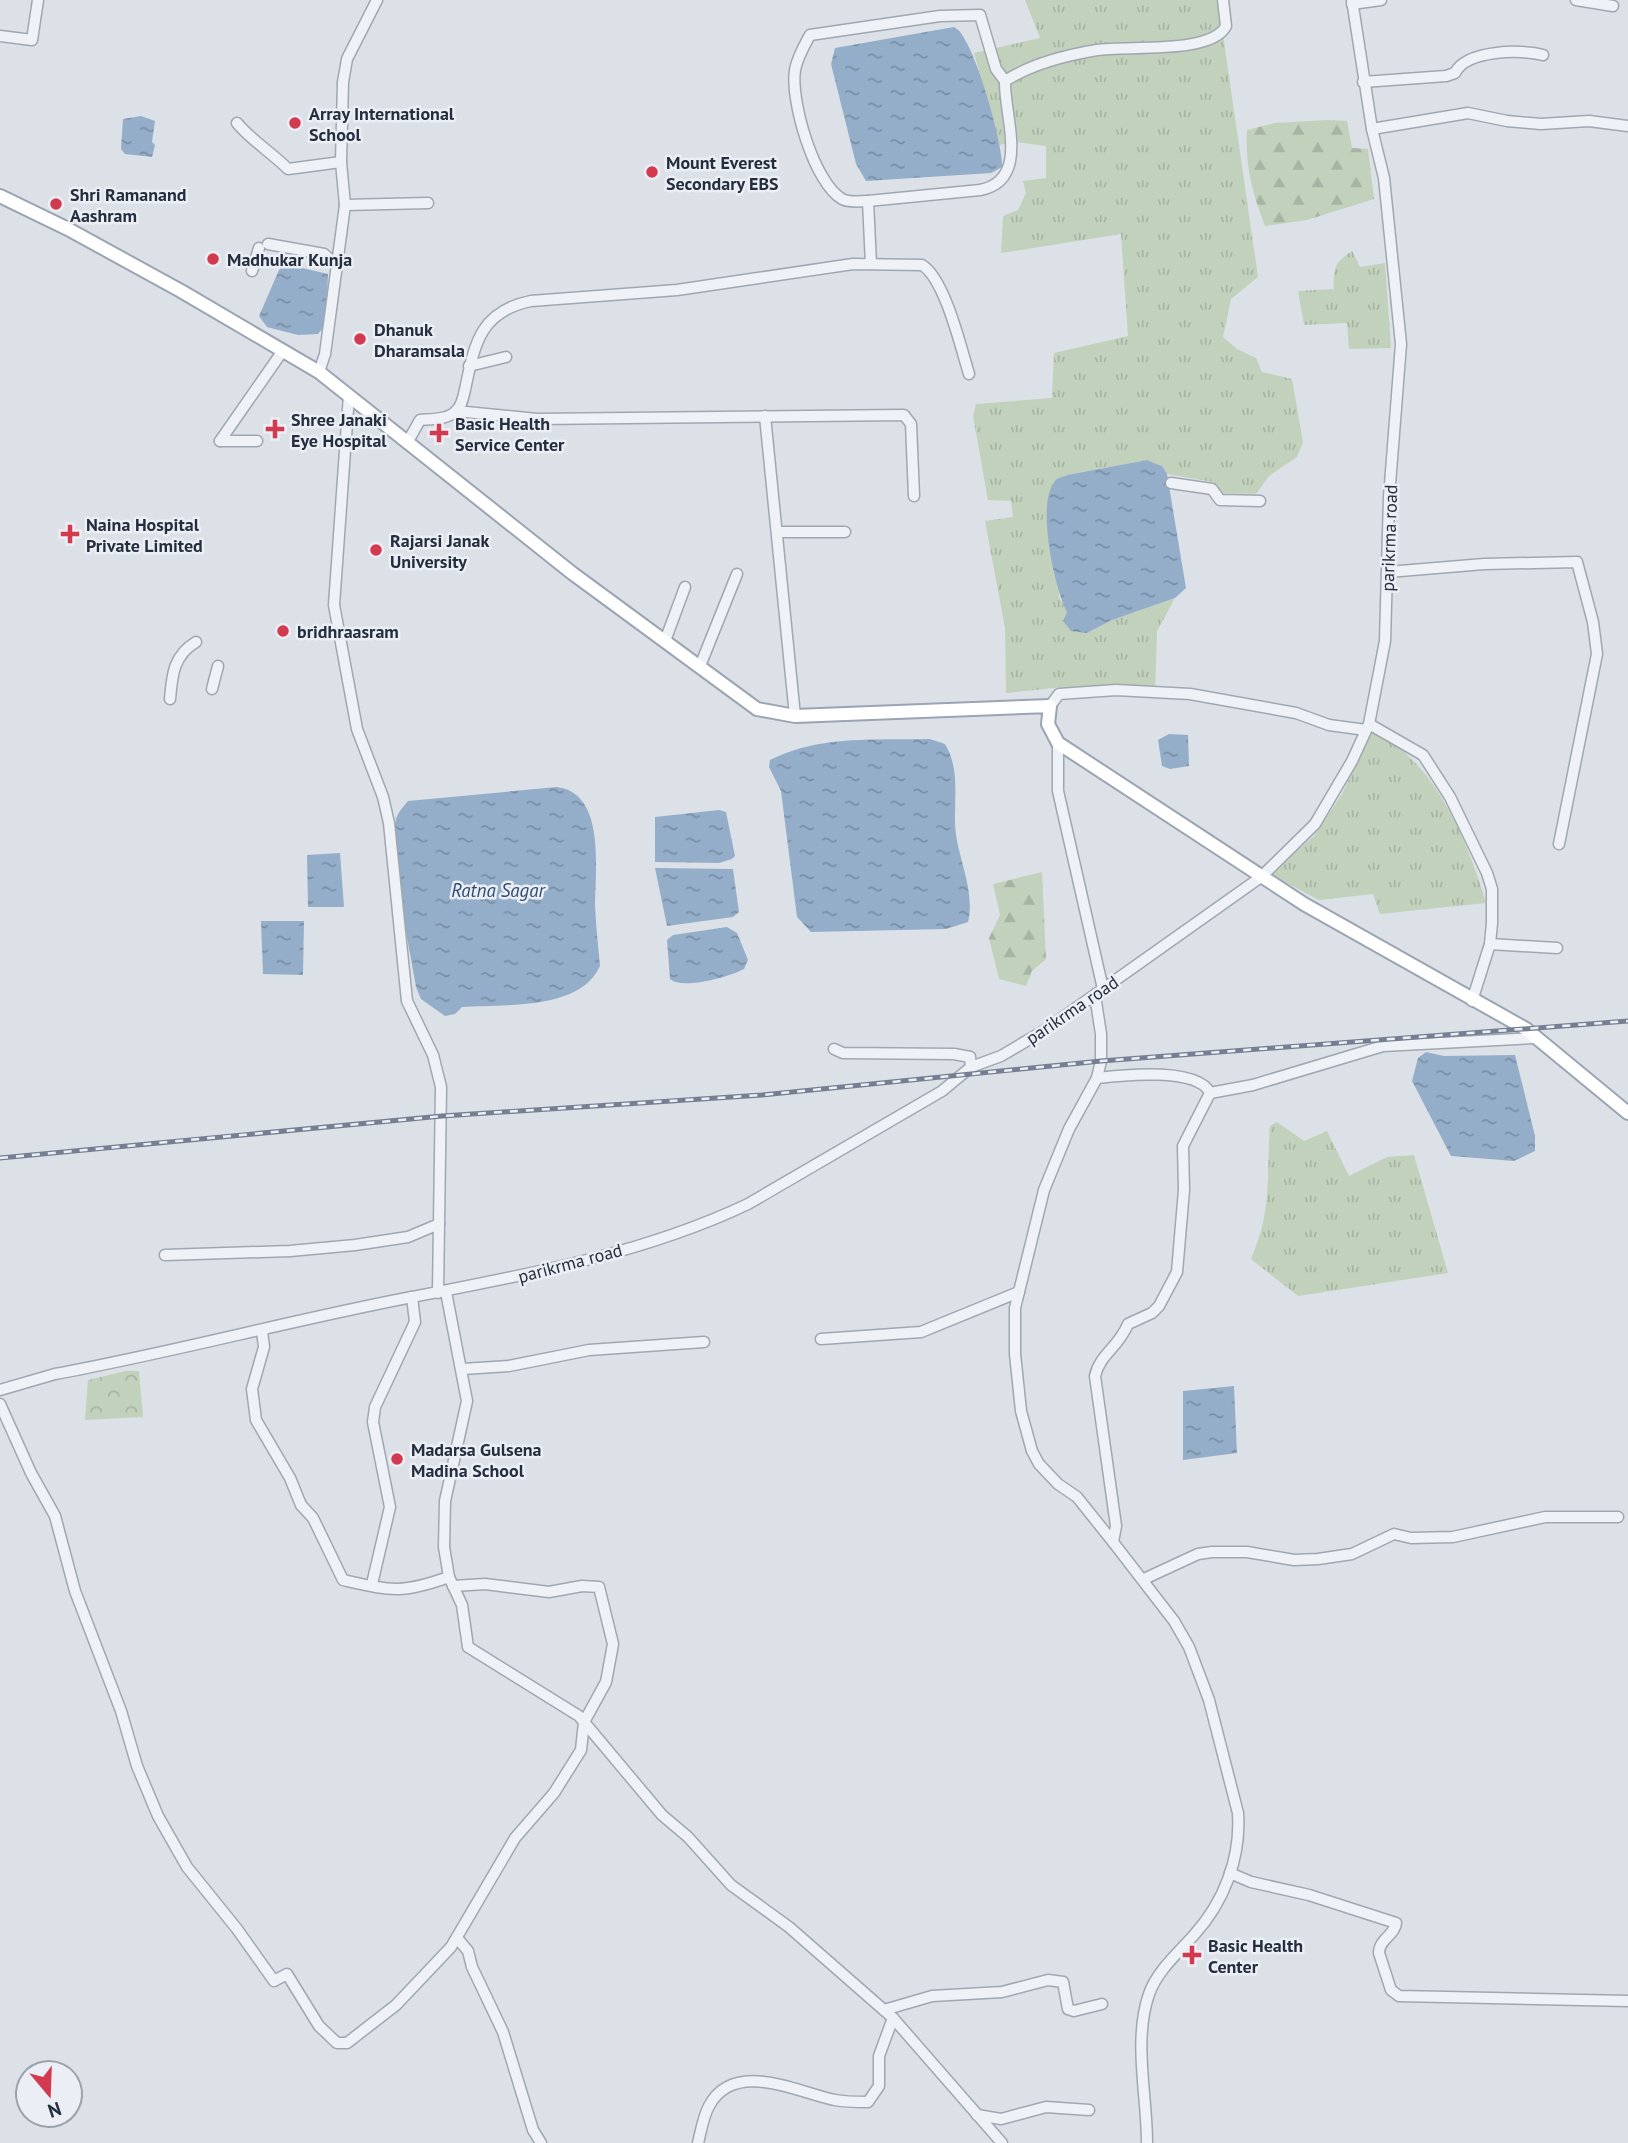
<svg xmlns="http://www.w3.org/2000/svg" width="1628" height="2143" font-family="'PT Sans',sans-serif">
	<defs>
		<pattern id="grass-tufts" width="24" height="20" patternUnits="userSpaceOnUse" patternTransform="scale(1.75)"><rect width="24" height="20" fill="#c2d1bc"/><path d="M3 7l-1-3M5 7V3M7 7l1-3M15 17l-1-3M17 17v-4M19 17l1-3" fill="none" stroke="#a7b4a3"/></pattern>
		<pattern id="forest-firs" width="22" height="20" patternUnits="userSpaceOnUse" patternTransform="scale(1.75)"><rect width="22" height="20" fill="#c2d1bc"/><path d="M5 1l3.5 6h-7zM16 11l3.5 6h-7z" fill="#a7b4a3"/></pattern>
		<pattern id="park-crowns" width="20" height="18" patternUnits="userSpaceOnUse" patternTransform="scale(1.75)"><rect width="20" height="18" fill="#c2d1bc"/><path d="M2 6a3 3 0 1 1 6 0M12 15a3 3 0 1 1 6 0" fill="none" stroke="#a7b4a3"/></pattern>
		<pattern id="water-ripples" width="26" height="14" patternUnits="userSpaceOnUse" patternTransform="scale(1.75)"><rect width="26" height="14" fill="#94aec9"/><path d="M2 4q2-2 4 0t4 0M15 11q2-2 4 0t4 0" fill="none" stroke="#798ea5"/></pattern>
	</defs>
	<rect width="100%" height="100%" fill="#dce0e7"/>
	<g fill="url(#grass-tufts)">
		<path d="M 1025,0 L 1218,0 L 1258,277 L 1231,299 L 1223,337 L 1237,349 L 1256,358 L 1262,372 L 1292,379 L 1303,442 L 1297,457 L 1269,476 L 1256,494 L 1221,493 L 1213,482 L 1167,474 L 1162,466 L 1147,460 L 1067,475 L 1059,598 L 1087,633 L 1112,620 L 1175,598 L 1157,631 L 1155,693 L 1063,687 L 1006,693 L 1005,628 L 985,521 L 1013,517 L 1011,501 L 988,500 L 973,416 L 976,404 L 1052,398 L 1054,353 L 1128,336 L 1121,234 L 1001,253 L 1003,216 L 1018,210 L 1026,193 L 1023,181 L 1046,178 L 1046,146 L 1016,142 L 999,145 L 974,53 L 1040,38 Z"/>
		<path d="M 1352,251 L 1360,267 L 1385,263 L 1391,348 L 1349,349 L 1347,323 L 1304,325 L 1298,291 L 1334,289 C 1333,268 1335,262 1352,251 Z"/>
		<path d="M 1372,731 C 1435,760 1467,840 1486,903 L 1380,914 L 1373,894 L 1319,900 L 1270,874 L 1314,836 L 1342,794 Z"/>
		<path d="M 1277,1122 L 1304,1141 L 1327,1131 L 1349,1176 L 1387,1157 L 1414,1155 L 1448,1273 L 1298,1296 L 1251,1259 C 1273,1208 1266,1178 1270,1126 Z"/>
	</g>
	<g fill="url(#forest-firs)">
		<path d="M 1328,120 L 1347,121 L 1352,148 L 1368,149 L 1374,199 L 1307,220 L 1265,226 C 1252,192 1245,166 1247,130 L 1275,123 Z"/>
		<path d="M 1042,872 L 1046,959 L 1032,971 L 1026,986 L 999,979 L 989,938 L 1000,915 L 993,884 Z"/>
	</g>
	<path fill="url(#park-crowns)" d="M 126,1371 L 139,1371 L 143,1417 L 85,1420 L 88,1380 Z"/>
	<g fill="url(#water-ripples)">
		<path d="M 954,27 C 973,34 1003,145 1002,167 L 991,173 L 866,181 L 856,164 L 831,64 L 835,48 Z"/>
		<path d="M 141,116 L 155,121 L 152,142 L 155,145 L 152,157 L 125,154 L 121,149 L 123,119 Z"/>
		<path d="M 285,264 L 328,274 L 326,325 L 318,334 L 298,335 L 267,327 L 259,316 L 279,270 Z"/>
		<path d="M 1147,460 L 1162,466 L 1167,474 L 1186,588 L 1175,598 L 1112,620 L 1087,633 L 1071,631 L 1063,621 L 1067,612 C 1055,590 1034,498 1057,479 C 1060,477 1064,477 1067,475 Z"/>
		<path d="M 1169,734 L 1188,735 L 1189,766 L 1170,769 L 1162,766 L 1158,740 Z"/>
		<path d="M 930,739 L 945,744 C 962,772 952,804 956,835 C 960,862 975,894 968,922 L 946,929 L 811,932 L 797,917 L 781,791 L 769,767 L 770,760 C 818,735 877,740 930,739 Z"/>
		<path d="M 557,787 C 606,793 595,870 595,906 C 596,926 598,946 600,966 C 580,1011 504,1004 462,1007 L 455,1014 L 445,1016 L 421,999 L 416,987 C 410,948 388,853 396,819 C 398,812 404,806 408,801 Z"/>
		<path d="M 719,810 L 726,812 L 735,856 L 732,859 L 719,863 L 655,862 L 655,817 Z"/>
		<path d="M 340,853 L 344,907 L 308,907 L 307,855 Z"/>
		<path d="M 655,868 L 733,869 L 739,912 L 733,917 L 667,926 Z"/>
		<path d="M 261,921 L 304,921 L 303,975 L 263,974 Z"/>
		<path d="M 727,927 L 737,933 L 748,960 L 744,969 C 729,977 683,990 670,979 L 667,940 L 673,935 Z"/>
		<path d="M 1426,1052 L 1444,1056 L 1515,1055 L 1535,1136 L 1535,1151 L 1514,1161 L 1451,1156 L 1412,1081 L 1418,1058 Z"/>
		<path d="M 1234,1386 L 1237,1453 L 1183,1460 L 1183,1391 Z"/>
	</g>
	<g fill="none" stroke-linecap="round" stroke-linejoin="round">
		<g stroke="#a1a7b1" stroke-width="13">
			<g id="minor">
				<path d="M 1576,0 L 1613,6"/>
				<path d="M 1352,4 L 1381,0"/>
				<path d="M 0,36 L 32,40 L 38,0"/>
				<path d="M 1363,82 L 1446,76 L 1455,73 C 1466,50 1521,49 1543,55"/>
				<path d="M 237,123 C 252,141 271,152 288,169 L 341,162"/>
				<path d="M 1372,129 L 1468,113 L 1507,121 L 1541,124 L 1589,121 L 1628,126"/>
				<path d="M 868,201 C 859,201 849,203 842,199 C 814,183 790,100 795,70 C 797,58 804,46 810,35 L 940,16 L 980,15 L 996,69 L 1005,81"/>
				<path d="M 345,205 L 428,203"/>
				<path d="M 268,244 L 324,254 L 337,266"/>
				<path d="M 871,264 L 868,201 L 980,190 C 1031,180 1004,117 1005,81 C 1031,64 1067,55 1097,50 C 1126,45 1211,55 1226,26 L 1223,0"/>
				<path d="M 252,271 L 259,248"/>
				<path d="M 469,366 L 506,357"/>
				<path d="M 319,372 L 325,354 L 345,205 L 341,162 L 343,82 L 347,59 L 377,0"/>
				<path d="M 349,395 L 334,605 L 357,729 L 383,797 L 389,823 L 407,1001 L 433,1055 L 441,1087 L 438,1293"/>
				<path d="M 456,411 L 537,419 L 904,415 L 911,424 L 914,496"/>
				<path d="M 765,416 L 795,716"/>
				<path d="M 220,441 L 282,352"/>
				<path d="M 220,441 L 257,441"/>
				<path d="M 407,443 L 420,420 C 432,419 448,420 457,410 C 463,404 464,393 466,385 C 475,341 482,311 531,301 L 677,290 L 853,264 L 922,265 C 945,279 961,348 969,374"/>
				<path d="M 1171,483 L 1212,489 L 1220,500 L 1260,501"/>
				<path d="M 777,532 L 845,532"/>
				<path d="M 1388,572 L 1484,564 L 1577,562 L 1593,622 L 1597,654 L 1559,844"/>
				<path d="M 665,641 L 685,587"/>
				<path d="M 700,666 L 737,574"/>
				<path d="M 212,689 L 218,666"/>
				<path d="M 170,699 C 172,674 174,655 196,642"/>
				<path d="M 1050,706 L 1059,694 L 1116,690 L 1190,694 L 1296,713 L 1329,725 L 1366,730"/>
				<path d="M 1369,724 L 1423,755 L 1450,797 L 1487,873 L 1492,889 L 1492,923 L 1490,944 L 1472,1001"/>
				<path d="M 1058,743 L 1058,791 L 1103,989"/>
				<path d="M 1490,944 L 1557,948"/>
				<path d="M 1095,995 L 1101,1034 L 1101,1061 L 1097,1078 L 1069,1129 L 1044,1190 L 1015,1308 L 1015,1354 L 1021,1411 L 1032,1451 L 1039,1464 L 1058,1484 L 1077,1497 L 1113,1542 L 1174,1621 L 1189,1647 L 1209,1700 L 1238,1813 C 1241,1858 1224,1902 1194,1935 C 1178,1953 1157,1971 1149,1994 C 1133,2040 1147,2095 1147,2143"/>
				<path d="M 834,1049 L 843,1053 L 954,1054 L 970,1057 L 971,1067"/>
				<path d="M 1097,1078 C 1122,1075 1198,1067 1210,1093 L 1183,1146 L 1184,1190 L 1177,1272 L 1159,1306 L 1152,1313 L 1128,1324 C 1119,1347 1100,1354 1095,1376 L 1116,1526 L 1113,1542"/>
				<path d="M 1210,1093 L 1253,1085 L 1383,1046 L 1534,1038"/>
				<path d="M 165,1255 L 290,1251 L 355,1245 L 408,1237 L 439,1224"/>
				<path d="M 446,1292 L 467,1401 L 445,1501 L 444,1547 L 449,1577 L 462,1605 L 468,1647 L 579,1716 L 662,1815 L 688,1837 L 731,1885 L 789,1927 L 893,2018 L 1002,2143"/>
				<path d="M 262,1331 L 264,1347 L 252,1389 L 256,1420 L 290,1478 L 301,1505 L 313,1518 L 343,1580 C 392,1591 401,1594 449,1577"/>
				<path d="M 821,1339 L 921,1332 L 1019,1292"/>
				<path d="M 463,1369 L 509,1366 L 589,1350 L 704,1342"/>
				<path d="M 0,1390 L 55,1374 C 174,1352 292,1320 412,1297 C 525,1275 643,1254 748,1204 L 942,1091 L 971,1067 L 1001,1056 L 1045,1030 L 1261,877 L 1315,824 L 1352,761 L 1369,724 L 1385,641 L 1389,497 L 1401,344 L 1384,178 L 1372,129 L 1352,0"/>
				<path d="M 0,1404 L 31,1473 L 55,1516 L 75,1591 L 121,1711 L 137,1766 L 158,1816 L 187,1867 L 237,1929 L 274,1981 L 287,1974 L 319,2026 L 337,2043 L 347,2043 L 396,2005 L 451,1947 L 515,1838 L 554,1793 L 581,1750 L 584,1722 L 606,1682 L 613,1644 L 599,1587 L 582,1586 L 549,1592 L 485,1584 L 453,1586"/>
				<path d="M 1144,1579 L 1198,1554 L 1212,1552 L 1247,1552 L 1294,1560 L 1318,1559 L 1352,1554 L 1394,1534 L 1411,1538 L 1453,1537 L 1545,1517 L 1618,1517"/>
				<path d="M 372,1584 L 390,1507 L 373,1422 L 375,1407 L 415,1322 L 412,1297"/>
				<path d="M 1230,1873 L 1251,1882 L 1309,1895 L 1396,1923 C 1395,1935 1379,1939 1379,1953 L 1391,1990 L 1399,1996 L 1628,2001"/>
				<path d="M 457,1938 L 468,1951 L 472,1967 L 503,2032 L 533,2130 L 541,2143"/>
				<path d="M 884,2010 L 932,1996 L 1002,1992 L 1048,1980 L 1063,1982 L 1068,2009 L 1074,2011 L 1102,2004"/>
				<path d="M 977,2115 L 1001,2119 L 1046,2107 L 1089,2110"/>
				<path d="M 698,2143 C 701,2131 703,2117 709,2106 C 734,2059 797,2092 835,2100 C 845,2102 857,2102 868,2102 L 879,2086 L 879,2056 L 893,2018"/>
			</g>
		</g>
		<g stroke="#9ba4b3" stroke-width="16">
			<path id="major" d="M 0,196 L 68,229 L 181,291 L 319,372 L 572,573 L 757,709 L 795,716 L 1050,706 L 1048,724 L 1058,743 L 1304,904 L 1526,1029 L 1628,1113"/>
		</g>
		<use href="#minor" stroke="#eef1f5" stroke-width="10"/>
		<use href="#major" stroke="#fff" stroke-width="12"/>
		<g stroke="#757f91" stroke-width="5">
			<path id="rail" d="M 0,1158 L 442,1116 L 762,1095 L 1101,1061 L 1628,1021"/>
		</g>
		<use href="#rail" stroke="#ebeff5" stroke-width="2.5" stroke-dasharray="8" stroke-linecap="butt"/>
	</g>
	<g fill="#d3394f" stroke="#ebeff5" stroke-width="2.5">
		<circle cx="295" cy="123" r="7"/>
		<circle cx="652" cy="172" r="7"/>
		<circle cx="56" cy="204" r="7"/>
		<circle cx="213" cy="259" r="7"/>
		<circle cx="360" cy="339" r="7"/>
		<path d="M271.5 418.5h7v7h7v7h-7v7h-7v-7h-7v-7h7z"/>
		<path d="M435.5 422.5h7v7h7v7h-7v7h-7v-7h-7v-7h7z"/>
		<path d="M66.5 523.5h7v7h7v7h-7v7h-7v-7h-7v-7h7z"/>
		<circle cx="376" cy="550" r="7"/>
		<circle cx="283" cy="631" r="7"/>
		<circle cx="397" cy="1459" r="7"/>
		<path d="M1188.5 1944.5h7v7h7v7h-7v7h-7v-7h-7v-7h7z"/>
	</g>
	<g text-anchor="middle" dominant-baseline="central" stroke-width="5" stroke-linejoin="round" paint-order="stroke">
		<g font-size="18" font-weight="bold" fill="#252e3e" stroke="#ebeff5" text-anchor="start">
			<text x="309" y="113">Array International<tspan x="309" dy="21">School</tspan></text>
			<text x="666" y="162">Mount Everest<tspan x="666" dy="21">Secondary EBS</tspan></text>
			<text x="70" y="194">Shri Ramanand<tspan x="70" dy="21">Aashram</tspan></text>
			<text x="227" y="259">Madhukar Kunja</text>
			<text x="374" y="329">Dhanuk<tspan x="374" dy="21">Dharamsala</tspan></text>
			<text x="291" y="419">Shree Janaki<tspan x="291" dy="21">Eye Hospital</tspan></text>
			<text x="455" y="423">Basic Health<tspan x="455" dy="21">Service Center</tspan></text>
			<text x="86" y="524">Naina Hospital<tspan x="86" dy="21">Private Limited</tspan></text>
			<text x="390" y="540">Rajarsi Janak<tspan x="390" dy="21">University</tspan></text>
			<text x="297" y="631">bridhraasram</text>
			<text x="411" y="1449">Madarsa Gulsena<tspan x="411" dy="21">Madina School</tspan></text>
			<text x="1208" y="1945">Basic Health<tspan x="1208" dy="21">Center</tspan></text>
		</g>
		<g font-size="18" fill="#252e3e" stroke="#ebeff5">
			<text transform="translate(1389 538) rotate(-88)">parikrma road</text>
			<text transform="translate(1072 1010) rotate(-34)">parikrma road</text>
			<text transform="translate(570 1263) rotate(-15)">parikrma road</text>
		</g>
		<g font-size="19" font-style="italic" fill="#2e4c73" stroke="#ebeff5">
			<text x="498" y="890">Ratna Sagar</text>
		</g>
	</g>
	<g transform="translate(49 2094) rotate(161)"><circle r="33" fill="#ebeff5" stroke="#9ca2ac" stroke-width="2"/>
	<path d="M0-5L12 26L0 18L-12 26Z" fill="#d3394f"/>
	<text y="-10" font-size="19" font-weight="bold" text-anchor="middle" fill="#252e3e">N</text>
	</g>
</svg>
